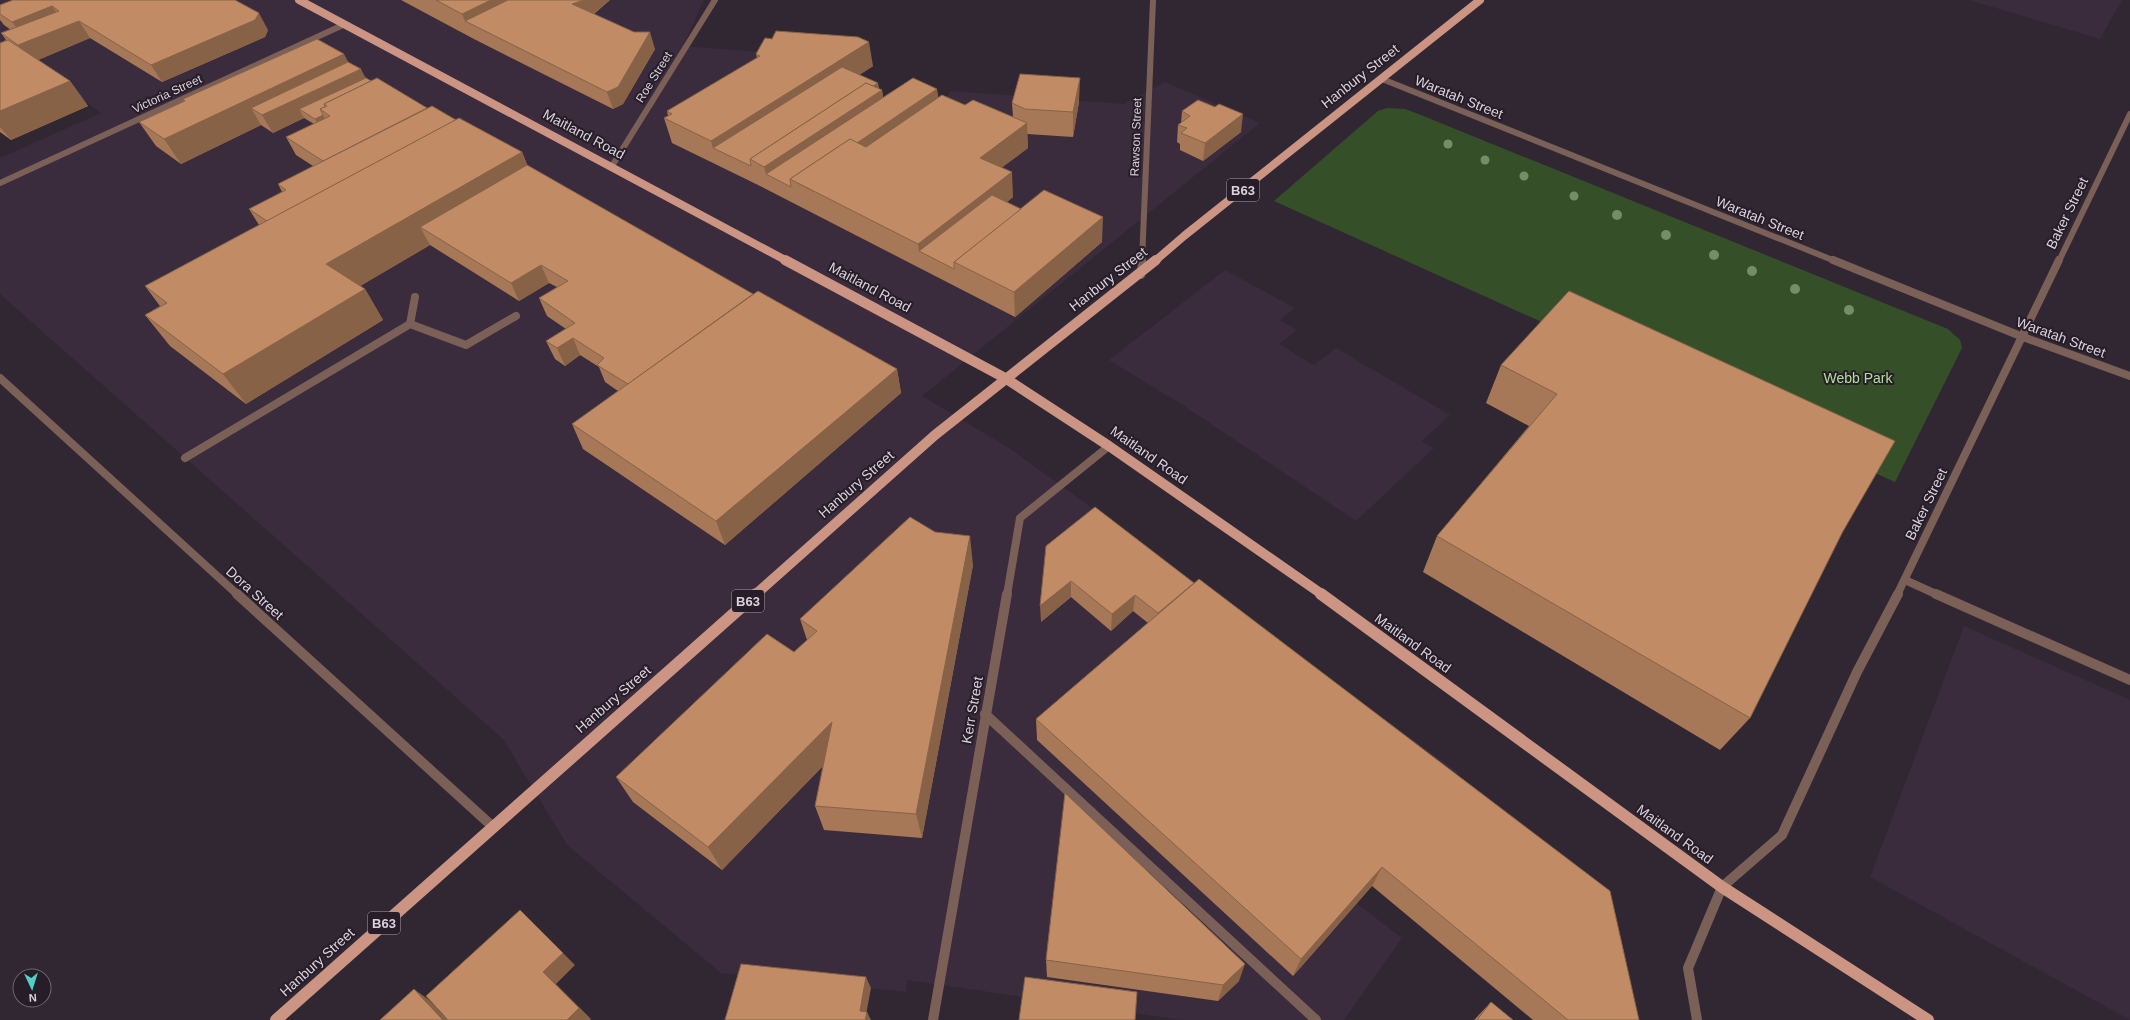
<svg xmlns="http://www.w3.org/2000/svg" width="2130" height="1020" font-family="Arial,sans-serif">
	<rect width="100%" height="100%" fill="#312733"/>
	<g fill="#3a2b3d">
		<path d="M 0,0 L 704,0 L 683,46 L 863,60 L 875,66 L 848,83 L 884,100 L 912,82 L 946,97 L 950,91 L 1124,104 L 1165,82 L 1260,123 L 922,396 L 1009,448 L 1459,773 L 1355,902 L 1402,938 L 1344,1020 L 1181,1020 L 907,980 L 906,992 L 721,973 L 568,846 L 503,739 L 0,294 L 0,158 L 101,113 L 0,42 Z"/>
		<path d="M 1969,0 L 2122,0 L 2100,39 Z"/>
		<path d="M 1225,270 L 1295,308 L 1280,320 L 1297,330 L 1279,344 L 1314,365 L 1336,348 L 1450,415 L 1422,441 L 1434,448 L 1356,521 L 1181,404 L 1109,360 Z"/>
		<path d="M 1964,626 L 2130,700 L 2130,1020 L 1870,877 Z"/>
	</g>
	<path fill="#355029" d="M 1387,108 L 1405,109 L 1416,113 L 1948,329 L 1960,340 L 1962,348 L 1895,482 L 1274,201 L 1378,111 Z"/>
	<g fill="none" stroke-linecap="round" stroke-linejoin="round">
		<path stroke="#7b6058" stroke-width="8" d="M 1905,580 L 1938,595"/>
		<g stroke="#7b6058" stroke-width="10">
			<path d="M 1936,594 L 2130,680"/>
			<path d="M 985,714 L 1316,1020"/>
		</g>
		<g stroke="#7b6058" stroke-width="6">
			<path d="M 1382,79 L 1835,261"/>
			<path d="M 612,166 L 715,0"/>
			<path d="M 0,183 L 343,25"/>
			<path d="M 1142,261 L 1153,0"/>
			<path d="M 2059,261 L 2130,114"/>
		</g>
		<g stroke="#7b6058" stroke-width="8">
			<path d="M 1833,260 L 2023,337 L 2130,376"/>
			<path d="M 1141,275 L 1142,260"/>
			<path d="M 410,324 L 415,297"/>
			<path d="M 0,378 L 238,595"/>
			<path d="M 185,458 L 410,324 L 466,345 L 516,316"/>
			<path d="M 1007,595 L 1020,518 L 1109,446"/>
			<path d="M 1897,595 L 2059,260"/>
		</g>
		<g stroke="#7b6058" stroke-width="10">
			<path d="M 237,594 L 492,826"/>
			<path d="M 933,1020 L 1007,594"/>
			<path d="M 1697,1020 L 1688,968 L 1722,887 L 1782,835 L 1857,672 L 1898,594"/>
		</g>
		<g stroke="#cb9483" stroke-width="8">
			<path d="M 299,0 L 787,261"/>
			<path d="M 1155,261 L 1184,236 L 1480,0"/>
		</g>
		<g stroke="#cb9483" stroke-width="10">
			<path d="M 785,260 L 1005,378 L 1109,446 L 1323,595"/>
			<path d="M 755,595 L 935,435 L 1156,260"/>
		</g>
		<g stroke="#cb9483" stroke-width="12">
			<path d="M 1321,594 L 1722,887 L 1928,1020"/>
			<path d="M 276,1020 L 756,594"/>
		</g>
	</g>
	<g fill="#758d69">
		<circle cx="1448" cy="144" r="4.5"/>
		<circle cx="1485" cy="160" r="4.5"/>
		<circle cx="1524" cy="176" r="4.5"/>
		<circle cx="1574" cy="196" r="4.5"/>
		<circle cx="1617" cy="215" r="5"/>
		<circle cx="1666" cy="235" r="5"/>
		<circle cx="1714" cy="255" r="5"/>
		<circle cx="1752" cy="271" r="5"/>
		<circle cx="1795" cy="289" r="5"/>
		<circle cx="1849" cy="310" r="5"/>
	</g>
	<g fill="#a67857">
		<path d="M 13,0 L 268,30 L 265,37 L 162,82 L 90,38 L 38,60 L 70,81 L 88,106 L 11,140 L 0,132 L 0,43 L 6,40 L 1,33 L 11,30 L 4,25 L 0,20 L 0,5 Z"/>
		<path d="M 401,0 L 610,0 L 594,14 L 655,49 L 623,104 L 613,109 L 472,38 Z"/>
		<path d="M 756,54 L 873,66 L 859,75 L 879,89 L 882,90 L 883,98 L 937,89 L 938,98 L 1013,117 L 1012,103 L 1079,102 L 1073,137 L 1027,134 L 1028,148 L 1001,168 L 1013,197 L 1007,202 L 1021,209 L 1102,242 L 1015,317 L 756,184 L 672,143 L 664,118 L 668,116 L 667,111 L 757,58 Z"/>
		<path d="M 348,62 L 366,78 L 427,108 L 456,120 L 522,152 L 527,165 L 753,294 L 897,369 L 901,393 L 725,545 L 583,449 L 572,424 L 618,391 L 605,382 L 599,367 L 580,355 L 565,366 L 555,359 L 546,341 L 566,329 L 547,316 L 539,298 L 557,287 L 549,283 L 519,301 L 430,245 L 360,286 L 365,289 L 383,320 L 246,404 L 170,346 L 145,315 L 160,306 L 145,286 L 259,225 L 249,209 L 282,192 L 278,184 L 313,166 L 296,155 L 286,137 L 314,124 L 304,118 L 273,133 L 261,125 L 181,164 L 156,146 L 139,122 L 184,101 L 183,99 Z"/>
		<path d="M 1182,111 L 1241,132 L 1203,161 L 1180,150 L 1180,144 L 1177,142 L 1178,125 L 1181,123 Z"/>
		<path d="M 1501,365 L 1842,533 L 1750,718 L 1720,750 L 1423,572 L 1437,536 L 1529,426 L 1486,403 Z"/>
		<path d="M 1095,507 L 1639,1020 L 1533,1020 L 1372,886 L 1293,976 L 1037,740 L 1036,719 L 1148,623 L 1133,611 L 1111,631 L 1071,597 L 1041,622 Z"/>
		<path d="M 973,565 L 922,838 L 824,830 L 815,806 L 823,766 L 722,870 L 633,802 L 616,777 L 794,652 L 807,640 L 800,619 Z"/>
		<path d="M 1046,960 L 1239,981 L 1218,1001 L 1047,977 Z"/>
		<path d="M 1491,1002 L 1513,1020 L 1474,1020 Z"/>
	</g>
	<g fill="#876247">
		<path d="M 491,0 L 550,0 L 465,21 L 462,14 Z"/>
		<path d="M 584,0 L 610,0 L 589,17 L 572,4 Z"/>
		<path d="M 52,6 L 64,23 L 25,39 L 12,22 Z"/>
		<path d="M 259,13 L 268,30 L 265,37 L 162,82 L 151,65 Z"/>
		<path d="M 79,21 L 90,38 L 31,63 L 18,45 Z"/>
		<path d="M 650,32 L 655,49 L 623,104 L 613,109 L 607,92 Z"/>
		<path d="M 869,42 L 873,66 L 732,157 L 713,148 L 718,166 L 711,141 Z"/>
		<path d="M 344,54 L 354,73 L 361,69 L 370,87 L 327,106 L 324,104 L 320,109 L 299,109 L 304,118 L 273,133 L 262,115 L 251,108 L 261,125 L 181,164 L 164,139 Z"/>
		<path d="M 1080,78 L 1079,102 L 1073,137 L 1073,112 Z"/>
		<path d="M 70,81 L 88,106 L 11,140 L 0,127 L 0,111 Z"/>
		<path d="M 878,83 L 880,92 L 882,90 L 886,115 L 766,174 L 764,167 L 757,163 Z"/>
		<path d="M 937,89 L 938,106 L 814,192 L 797,183 Z"/>
		<path d="M 1243,114 L 1241,132 L 1203,161 L 1205,143 Z"/>
		<path d="M 323,115 L 328,124 L 320,128 L 315,119 Z"/>
		<path d="M 1027,123 L 1028,148 L 981,183 L 980,158 Z"/>
		<path d="M 522,152 L 535,183 L 420,227 L 430,245 L 345,295 L 326,264 Z"/>
		<path d="M 1012,172 L 1013,197 L 934,259 L 919,251 L 918,244 Z"/>
		<path d="M 1103,217 L 1102,242 L 1015,317 L 1014,292 Z"/>
		<path d="M 541,265 L 549,283 L 519,301 L 511,283 Z"/>
		<path d="M 365,289 L 383,320 L 246,404 L 223,374 Z"/>
		<path d="M 573,338 L 580,355 L 565,366 L 557,348 Z"/>
		<path d="M 897,369 L 901,393 L 725,545 L 716,521 Z"/>
		<path d="M 970,536 L 973,565 L 922,838 L 916,814 Z"/>
		<path d="M 1071,581 L 1071,597 L 1041,622 L 1040,606 Z"/>
		<path d="M 1135,595 L 1133,611 L 1111,631 L 1112,614 Z"/>
		<path d="M 832,722 L 840,748 L 722,870 L 708,847 Z"/>
		<path d="M 1382,867 L 1372,886 L 1293,976 L 1301,959 Z"/>
		<path d="M 563,953 L 575,965 L 556,984 L 591,1019 L 590,1020 L 567,1020 L 543,972 Z"/>
		<path d="M 1245,964 L 1239,981 L 1218,1001 L 1223,985 Z"/>
		<path d="M 866,977 L 871,988 L 865,1020 L 860,1011 Z"/>
		<path d="M 414,989 L 429,1000 L 448,1020 L 443,1020 Z"/>
		<path d="M 867,1012 L 871,1020 L 865,1020 Z"/>
	</g>
	<g fill="#c18c65" stroke="#876247">
		<path d="M 13,0 L 235,0 L 259,13 L 255,20 L 151,65 L 79,21 L 18,45 L 1,33 L 59,11 L 52,6 L 12,22 L 0,14 L 0,5 Z"/>
		<path d="M 436,0 L 491,0 L 462,14 Z"/>
		<path d="M 508,0 L 584,0 L 572,4 L 634,32 L 650,32 L 618,87 L 607,92 L 465,21 Z"/>
		<path d="M 776,31 L 858,37 L 869,42 L 711,141 L 664,118 L 672,114 L 667,111 L 760,56 L 756,54 L 765,38 L 772,39 Z"/>
		<path d="M 317,39 L 344,54 L 164,139 L 139,122 L 185,101 L 183,99 Z"/>
		<path d="M 8,40 L 70,81 L 0,111 L 0,43 Z"/>
		<path d="M 348,62 L 361,69 L 262,115 L 251,108 Z"/>
		<path d="M 842,67 L 878,83 L 873,86 L 866,83 L 750,159 L 751,166 L 713,148 Z"/>
		<path d="M 1020,74 L 1080,78 L 1073,112 L 1025,109 L 1012,103 Z"/>
		<path d="M 366,78 L 371,81 L 324,104 L 325,107 L 320,109 L 323,115 L 315,119 L 299,109 Z"/>
		<path d="M 377,78 L 427,108 L 323,161 L 286,137 L 330,116 L 320,109 L 327,106 L 324,104 Z"/>
		<path d="M 913,78 L 937,89 L 857,143 L 850,139 L 790,179 L 791,187 L 766,174 Z"/>
		<path d="M 866,83 L 882,90 L 764,167 L 750,159 Z"/>
		<path d="M 942,95 L 965,105 L 973,100 L 1027,123 L 980,158 L 1012,172 L 918,244 L 790,179 L 850,139 L 866,147 Z"/>
		<path d="M 1198,100 L 1215,107 L 1219,104 L 1243,114 L 1205,143 L 1181,133 L 1187,128 L 1178,125 L 1190,116 L 1182,111 Z"/>
		<path d="M 432,106 L 456,120 L 267,221 L 249,209 L 286,190 L 278,184 Z"/>
		<path d="M 459,118 L 522,152 L 326,264 L 365,289 L 223,374 L 145,315 L 167,303 L 145,286 Z"/>
		<path d="M 527,165 L 753,294 L 628,384 L 597,365 L 604,358 L 573,338 L 557,348 L 546,341 L 575,323 L 539,298 L 568,281 L 541,265 L 511,283 L 420,227 Z"/>
		<path d="M 1044,190 L 1103,217 L 1014,292 L 954,262 Z"/>
		<path d="M 992,195 L 1021,209 L 954,262 L 954,269 L 919,251 Z"/>
		<path d="M 758,291 L 897,369 L 716,521 L 572,424 Z"/>
		<path d="M 1569,291 L 1895,441 L 1842,533 L 1750,718 L 1437,536 L 1557,394 L 1501,365 Z"/>
		<path d="M 1095,507 L 1194,583 L 1158,613 L 1135,595 L 1112,614 L 1071,581 L 1040,606 L 1046,546 Z"/>
		<path d="M 910,517 L 935,532 L 970,536 L 916,814 L 815,806 L 832,722 L 708,847 L 616,777 L 767,634 L 794,652 L 817,631 L 800,619 Z"/>
		<path d="M 1199,579 L 1610,891 L 1639,1020 L 1568,1020 L 1382,867 L 1301,959 L 1036,719 Z"/>
		<path d="M 1065,793 L 1245,964 L 1223,985 L 1046,960 Z"/>
		<path d="M 520,910 L 563,953 L 543,972 L 579,1008 L 567,1020 L 448,1020 L 426,996 Z"/>
		<path d="M 741,964 L 866,977 L 860,1011 L 867,1012 L 865,1020 L 725,1020 Z"/>
		<path d="M 1025,977 L 1137,992 L 1135,1020 L 1019,1020 Z"/>
		<path d="M 414,989 L 443,1020 L 380,1020 Z"/>
		<path d="M 1491,1002 L 1513,1020 L 1477,1020 Z"/>
	</g>
	<g text-anchor="middle" dominant-baseline="central" stroke-width="4" stroke-linejoin="round" paint-order="stroke">
		<g font-size="12" fill="#d9d2db" stroke="#271d29">
			<text transform="translate(654 77) rotate(-58)">Roe Street</text>
			<text transform="translate(167 94) rotate(-25)">Victoria Street</text>
			<text transform="translate(1136 137) rotate(-88)">Rawson Street</text>
		</g>
		<g fill="#271d29" stroke="#a49ca6" stroke-width="1">
			<rect x="1227" y="179" width="32" height="22" rx="3"/>
			<rect x="732" y="590" width="32" height="22" rx="3"/>
			<rect x="368" y="912" width="32" height="22" rx="3"/>
		</g>
		<g font-size="13" font-weight="bold" fill="#d9d2db">
			<text x="1243" y="190">B63</text>
			<text x="748" y="601">B63</text>
			<text x="384" y="923">B63</text>
		</g>
		<g font-size="14" fill="#d9d2db" stroke="#271d29">
			<text transform="translate(1360 76) rotate(-38)">Hanbury Street</text>
			<text transform="translate(1459 97) rotate(22)">Waratah Street</text>
			<text transform="translate(584 134) rotate(28)">Maitland Road</text>
			<text transform="translate(2067 213) rotate(-64)">Baker Street</text>
			<text transform="translate(1760 218) rotate(22)">Waratah Street</text>
			<text transform="translate(1108 279) rotate(-38)">Hanbury Street</text>
			<text transform="translate(870 287) rotate(28)">Maitland Road</text>
			<text transform="translate(2061 337) rotate(20)">Waratah Street</text>
			<text transform="translate(1149 455) rotate(35)">Maitland Road</text>
			<text transform="translate(856 484) rotate(-41)">Hanbury Street</text>
			<text transform="translate(1926 504) rotate(-64)">Baker Street</text>
			<text transform="translate(255 593) rotate(42)">Dora Street</text>
			<text transform="translate(1413 643) rotate(36)">Maitland Road</text>
			<text transform="translate(613 699) rotate(-41)">Hanbury Street</text>
			<text transform="translate(972 710) rotate(-80)">Kerr Street</text>
			<text transform="translate(1675 834) rotate(36)">Maitland Road</text>
			<text transform="translate(317 962) rotate(-42)">Hanbury Street</text>
		</g>
		<g font-size="14" fill="#ace095" stroke="#271d29">
			<text x="1858" y="378">Webb Park</text>
		</g>
	</g>
	<g transform="translate(32 988) rotate(176)"><circle r="19" fill="#271d29" stroke="#6e6570"/>
	<path d="M0-3L7 15L0 10L-7 15Z" fill="#53cdca"/>
	<text y="-6" font-size="11" font-weight="bold" text-anchor="middle" fill="#d9d2db">N</text>
	</g>
</svg>
